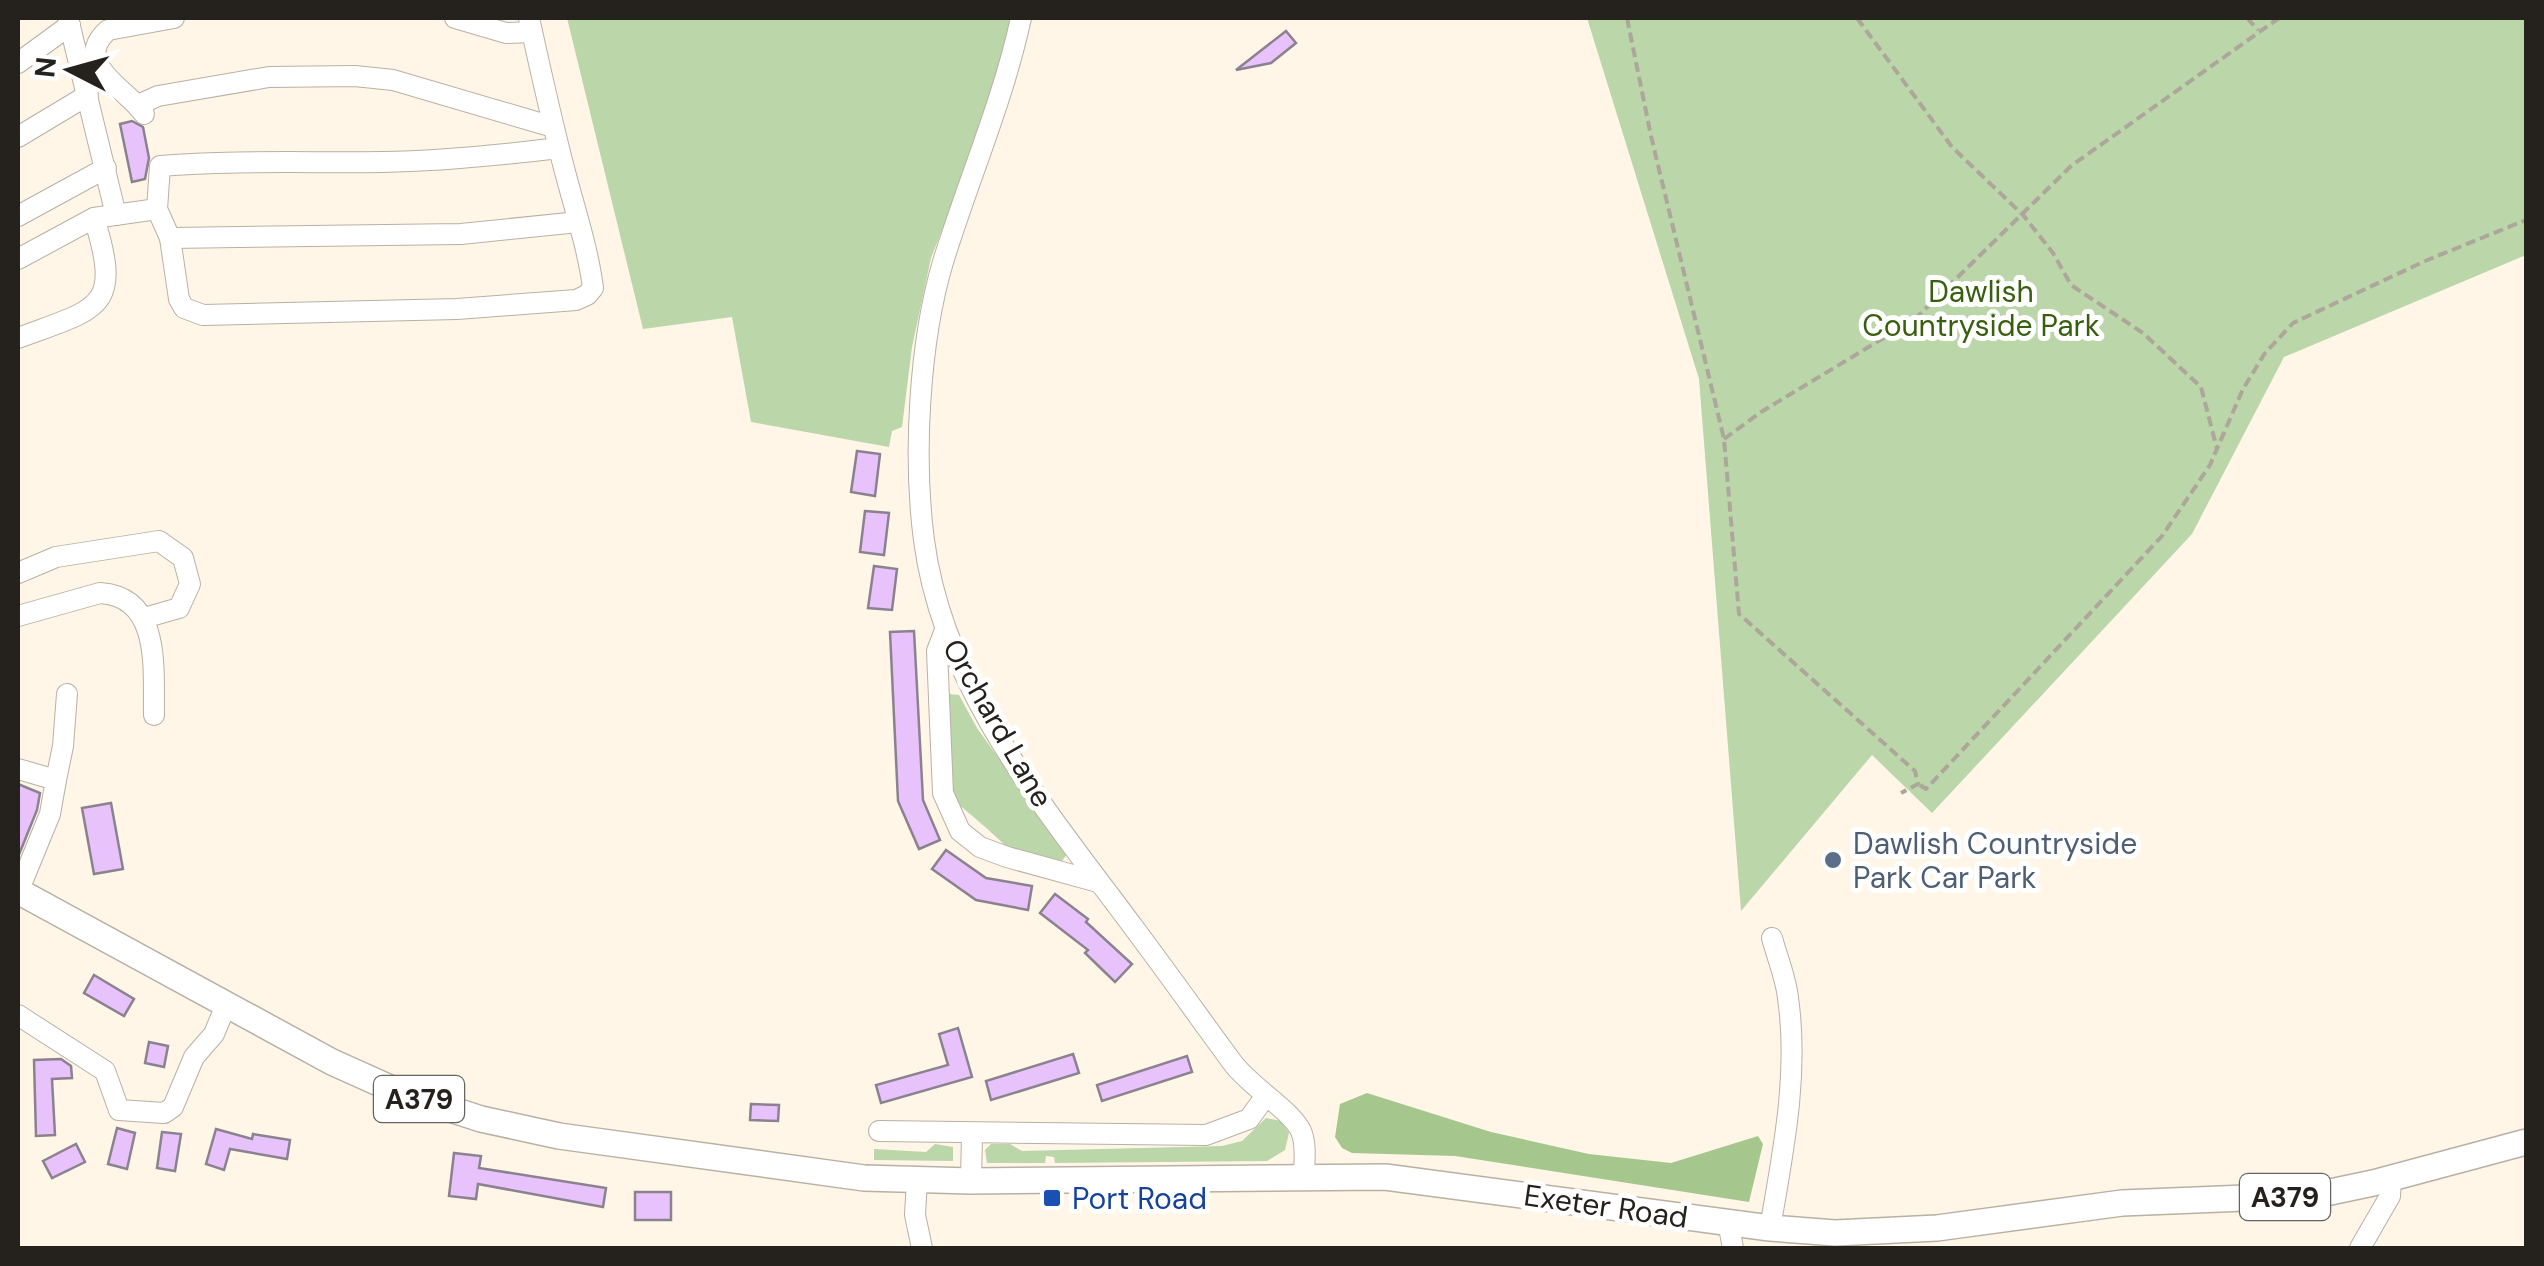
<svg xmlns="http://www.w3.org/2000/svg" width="2544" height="1266" font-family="'DM Sans',sans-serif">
	<rect width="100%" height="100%" fill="#fff6e8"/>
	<g fill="#bbd6a9">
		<path d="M 567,18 L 1013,18 L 989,111 L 931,258 L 912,347 L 902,427 L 892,431 L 889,447 L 751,422 L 732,317 L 643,329 Z"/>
		<path d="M 1587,18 L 2526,18 L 2526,255 L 2284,357 L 2192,534 L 1932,813 L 1872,755 L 1741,911 L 1699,379 Z"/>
		<path d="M 949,694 L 959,695 L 977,728 L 1067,854 L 1062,861 L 1010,851 C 1007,845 957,802 951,799 L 946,700 Z"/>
		<path d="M 1266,1118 L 1281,1121 L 1289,1133 L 1285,1150 L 1267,1161 L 1055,1163 L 1054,1157 L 1046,1156 L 1045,1163 L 987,1163 L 985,1150 L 991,1144 L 1010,1144 L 1022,1151 L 1222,1146 L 1242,1141 Z"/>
		<path d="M 935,1144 L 953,1147 L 953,1161 L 874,1160 L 874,1149 L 926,1152 Z"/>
	</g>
	<path fill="#a5c78e" d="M 1367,1093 L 1491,1132 L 1589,1154 L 1671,1163 L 1758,1136 L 1763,1144 L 1749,1202 L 1455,1156 L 1352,1153 L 1342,1148 L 1335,1137 L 1340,1104 Z"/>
	<g fill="#e8c2fa" stroke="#8a828e" stroke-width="2.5">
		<path d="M 1286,31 L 1296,43 L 1271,63 L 1236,70 Z"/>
		<path d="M 132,121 L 143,127 L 149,158 L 145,179 L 132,182 L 120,124 Z"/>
		<path d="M 857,451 L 880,454 L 875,496 L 851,492 Z"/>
		<path d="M 865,511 L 889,513 L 884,555 L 860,552 Z"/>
		<path d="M 874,566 L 897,569 L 892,610 L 868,608 Z"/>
		<path d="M 914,631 L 923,800 L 940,840 L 919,849 L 898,801 L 891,653 L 890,632 Z"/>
		<path d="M 18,784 L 40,793 L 37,810 L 18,857 Z"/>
		<path d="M 111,803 L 123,869 L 94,874 L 82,808 Z"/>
		<path d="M 946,850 L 986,878 L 1032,886 L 1028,910 L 976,900 L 932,869 Z"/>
		<path d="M 1055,894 L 1088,919 L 1086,922 L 1132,964 L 1115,982 L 1085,953 L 1088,950 L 1040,913 Z"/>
		<path d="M 94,975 L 134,999 L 124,1016 L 84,993 Z"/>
		<path d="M 958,1028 L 972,1077 L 881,1103 L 876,1085 L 948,1065 L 939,1034 Z"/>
		<path d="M 149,1042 L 168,1046 L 164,1067 L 145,1063 Z"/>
		<path d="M 1073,1054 L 1079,1073 L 991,1100 L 986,1081 Z"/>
		<path d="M 1187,1056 L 1192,1072 L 1102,1101 L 1097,1085 Z"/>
		<path d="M 61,1059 L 71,1066 L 72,1078 L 52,1079 L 55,1135 L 36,1136 L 34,1060 Z"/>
		<path d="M 751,1104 L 779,1105 L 778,1121 L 750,1120 Z"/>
		<path d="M 117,1128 L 135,1133 L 127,1169 L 108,1164 Z"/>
		<path d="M 216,1129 L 252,1139 L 253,1134 L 290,1140 L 287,1159 L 230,1149 L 224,1170 L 206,1164 Z"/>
		<path d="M 162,1132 L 181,1134 L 175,1171 L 157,1168 Z"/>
		<path d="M 76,1144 L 85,1162 L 52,1178 L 43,1161 Z"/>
		<path d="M 454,1153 L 481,1156 L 479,1168 L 606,1188 L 603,1207 L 478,1184 L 476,1199 L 449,1196 Z"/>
		<rect x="635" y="1192" width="36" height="28"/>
	</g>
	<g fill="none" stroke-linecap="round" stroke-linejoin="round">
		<g stroke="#b9b0a4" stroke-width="22">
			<g id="minor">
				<path d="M 68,18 L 116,215"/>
				<path d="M 455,18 L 506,33 L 532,32"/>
				<path d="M 529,18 C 540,68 551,118 564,168 C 574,207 588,248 593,288 L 587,295 L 576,300 L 457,309 L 203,315 L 184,308 L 179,299 L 170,238 L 157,209 L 160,166 C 235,160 308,163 383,162 C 442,161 501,155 559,148"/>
				<path d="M 1021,18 C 1003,101 968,181 943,262 C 919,343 913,457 924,540 C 943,689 1048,812 1134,928 C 1167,972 1199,1017 1232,1062 C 1249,1086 1290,1109 1301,1131 C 1307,1145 1304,1162 1304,1176"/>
				<path d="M 18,63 L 70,25"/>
				<path d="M 138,105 L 158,96 L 269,77 L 355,76 L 393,80 L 553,127"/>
				<path d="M 144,114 C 129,90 70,64 108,30 L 174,18"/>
				<path d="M 18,137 L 88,95"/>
				<path d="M 18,216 L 106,168"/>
				<path d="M 170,238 L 461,234 L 578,222"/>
				<path d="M 18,259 L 94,218 L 157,209"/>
				<path d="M 18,338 C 98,308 123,310 94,218"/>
				<path d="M 18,573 L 56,557 L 159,541 L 183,558 L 190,584 L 179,608 L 144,618"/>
				<path d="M 18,616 L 100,593 C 162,597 153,670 154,715"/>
				<path d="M 945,630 L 937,651 L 943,793 L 960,831 L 980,847 L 1007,857 L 1098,882"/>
				<path d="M 18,769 L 56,780 L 50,814 L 18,892"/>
				<path d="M 56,780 L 63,746 L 67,694"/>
				<path d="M 18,1015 L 105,1071 L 119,1110 L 164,1113 L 173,1107 L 194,1057 L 214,1034 L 226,1005"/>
				<path d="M 879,1131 L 1206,1135 L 1249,1119 L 1265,1097"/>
				<path d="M 917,1180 L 915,1215 L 922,1248"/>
				<path d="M 971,1181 L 972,1134"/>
				<path d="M 1728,1222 L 1733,1248"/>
				<path d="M 1770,1228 C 1783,1152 1799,1075 1788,998 C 1786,978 1777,957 1772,938"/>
				<path d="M 2360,1248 L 2390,1196 L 2391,1179"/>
			</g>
		</g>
		<g stroke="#b9b0a4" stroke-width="28">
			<path id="major" d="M 18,891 L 332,1062 L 401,1093 L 481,1119 L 559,1136 L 864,1178 L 971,1181 L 1385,1177 L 1770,1228 L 1835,1233 L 1937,1228 L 2122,1203 L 2316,1195 L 2373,1183 L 2526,1142"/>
		</g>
		<g stroke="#ada69b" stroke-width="4" stroke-dasharray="10 5" stroke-linecap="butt">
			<path d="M 1627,18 L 1651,136 L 1724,439 L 1739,614 L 1915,771 L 1918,784 L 1901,793"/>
			<path d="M 1857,18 L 1952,147 L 2023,215 L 2053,253 L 2071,285 L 2143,333 L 2201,387 L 2217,449"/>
			<path d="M 2247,18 L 2258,30"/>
			<path d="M 1724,439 L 1761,412 L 1915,319 L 2071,166 L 2279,18"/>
			<path d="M 1920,785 L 1926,789 L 2162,536 L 2210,465 L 2243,389 L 2265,353 L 2293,323 L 2425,261 L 2526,220"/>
		</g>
		<use href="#minor" stroke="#fff" stroke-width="20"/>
		<use href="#major" stroke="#fff" stroke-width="25"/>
	</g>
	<circle fill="#5c6f8a" stroke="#fff" stroke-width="4" cx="1833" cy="860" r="10"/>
	<rect fill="#1a4fb4" stroke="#fff" stroke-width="4" x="1042" y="1188" width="20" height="20" rx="5"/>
	<g text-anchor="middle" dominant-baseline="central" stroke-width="10" stroke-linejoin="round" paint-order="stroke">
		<g fill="#fff" stroke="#666461" stroke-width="2.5">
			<rect x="374" y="1076" width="90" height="46" rx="8"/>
			<rect x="2240" y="1174" width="90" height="46" rx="8"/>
		</g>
		<g font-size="28" font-weight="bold" fill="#25221d">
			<text x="419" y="1099">A379</text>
			<text x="2285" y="1197">A379</text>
		</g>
		<g font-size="30" fill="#385f0e" stroke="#fff">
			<text x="1981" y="291">Dawlish<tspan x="1981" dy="34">Countryside Park</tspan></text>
		</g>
		<g font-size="30" fill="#25221d" stroke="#fff">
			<text transform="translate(998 723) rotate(60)">Orchard Lane</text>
			<text transform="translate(1606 1206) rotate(8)">Exeter Road</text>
		</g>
		<g font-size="30" fill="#4e5e75" stroke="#fff" text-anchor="start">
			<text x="1853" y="843">Dawlish Countryside<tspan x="1853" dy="34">Park Car Park</tspan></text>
		</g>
		<g font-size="30" fill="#164399" stroke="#fff" text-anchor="start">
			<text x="1072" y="1198">Port Road</text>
		</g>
	</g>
	<rect width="2544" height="1266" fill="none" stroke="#25221d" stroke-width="40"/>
	<g transform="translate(70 70) rotate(276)" stroke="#ffffff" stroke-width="8" paint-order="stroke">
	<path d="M0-8L18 38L0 25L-18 38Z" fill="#25221d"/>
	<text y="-15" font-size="28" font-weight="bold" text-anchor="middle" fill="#25221d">N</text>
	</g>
</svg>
